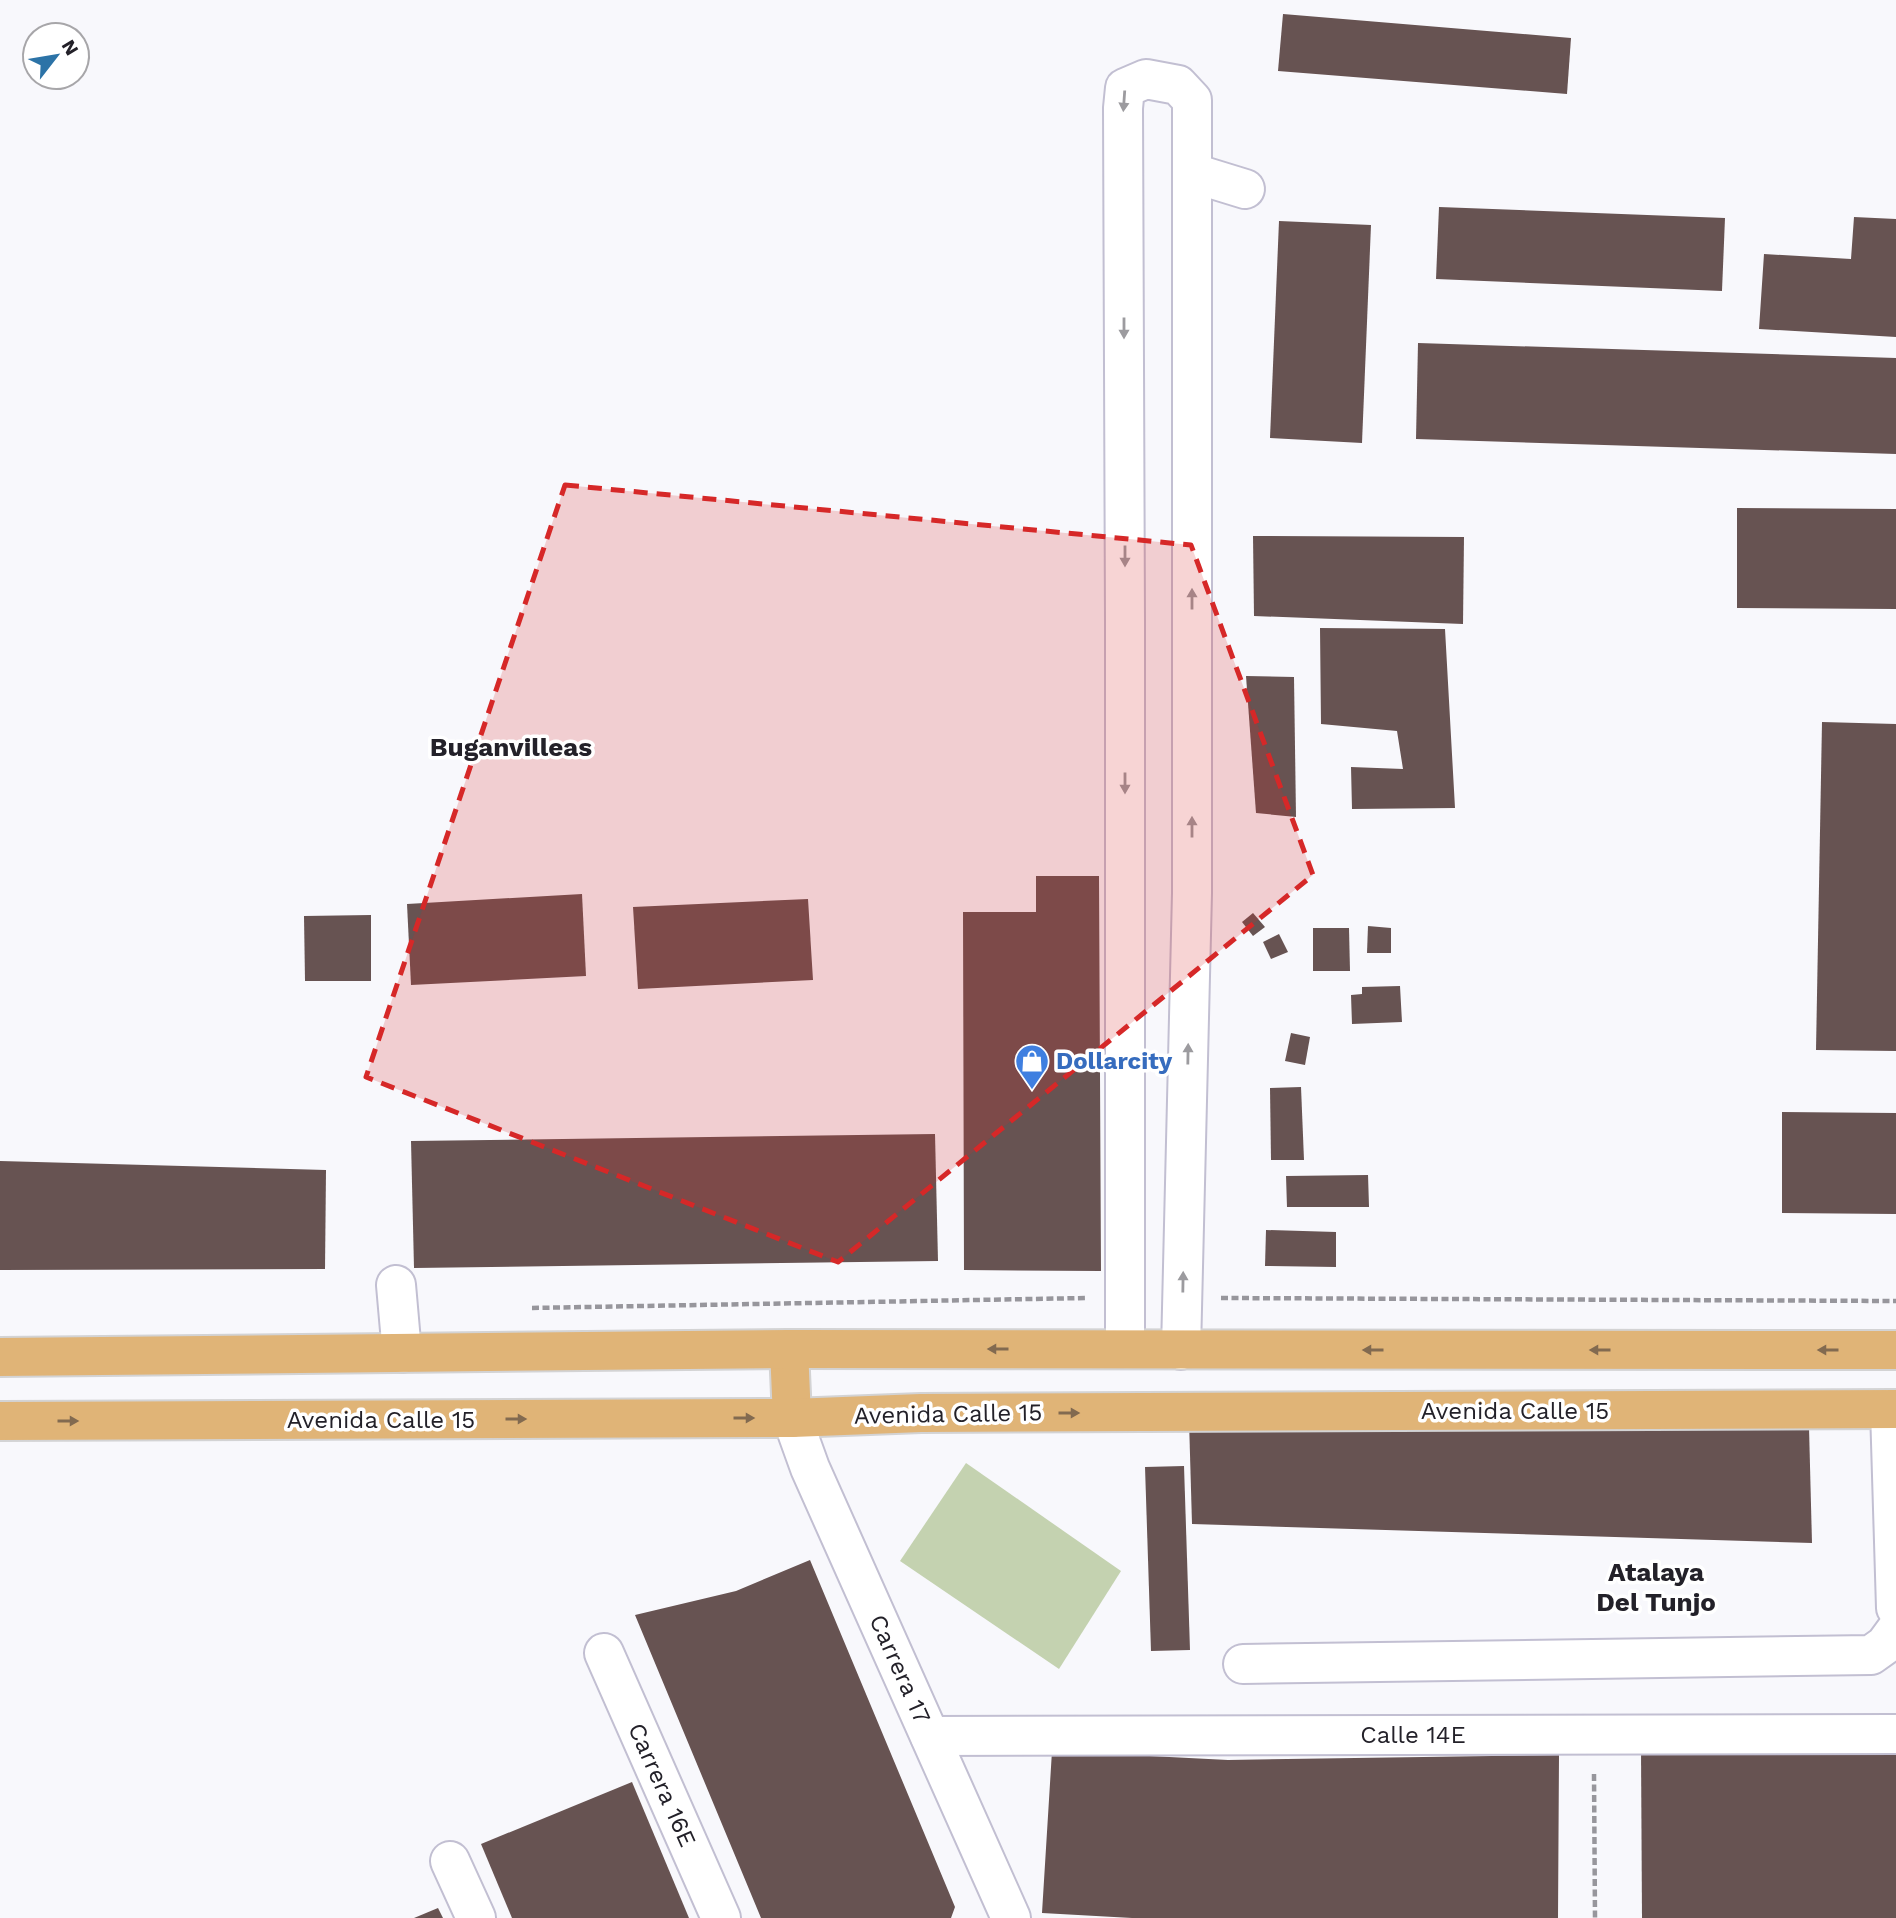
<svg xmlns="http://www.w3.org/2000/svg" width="1896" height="1918" font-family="'Work Sans',sans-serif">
	<rect width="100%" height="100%" fill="#f8f8fc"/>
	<path fill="#c4d2b0" d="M 966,1463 L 1121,1571 L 1059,1669 L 900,1561 Z"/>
	<g fill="#675352">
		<path d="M 1283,14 L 1571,38 L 1567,94 L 1278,71 Z"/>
		<path d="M 1439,207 L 1725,218 L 1722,291 L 1436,279 Z"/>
		<path d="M 1854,217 L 1896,219 L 1896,337 L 1759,329 L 1764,254 L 1851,259 Z"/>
		<path d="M 1279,221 L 1371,225 L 1362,443 L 1270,438 Z"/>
		<path d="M 1418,343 L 1896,358 L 1896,454 L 1416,439 Z"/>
		<path d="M 1737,508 L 1896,509 L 1896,609 L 1737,608 Z"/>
		<path d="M 1253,536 L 1464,537 L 1463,624 L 1254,616 Z"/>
		<path d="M 1320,628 L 1445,629 L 1455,808 L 1352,809 L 1351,767 L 1403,769 L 1397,731 L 1321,724 Z"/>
		<path d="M 1246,676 L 1294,677 L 1296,817 L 1256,813 Z"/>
		<path d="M 1822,722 L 1896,724 L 1896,1051 L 1816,1050 Z"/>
		<path d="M 1036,876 L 1099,876 L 1101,1271 L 964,1270 L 963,912 L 1036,912 Z"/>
		<path d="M 582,894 L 586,976 L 411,985 L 407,904 Z"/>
		<path d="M 808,899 L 813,980 L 638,989 L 633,907 Z"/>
		<path d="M 1253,913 L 1265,927 L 1253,936 L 1242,922 Z"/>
		<path d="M 371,915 L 371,981 L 305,981 L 304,916 Z"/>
		<path d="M 1368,926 L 1391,928 L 1391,953 L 1367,953 Z"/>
		<path d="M 1313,928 L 1349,928 L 1350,971 L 1313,971 Z"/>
		<path d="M 1279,934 L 1288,952 L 1271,959 L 1263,942 Z"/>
		<path d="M 1400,986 L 1402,1022 L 1352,1024 L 1351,995 L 1362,994 L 1362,987 Z"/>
		<path d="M 1291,1033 L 1310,1037 L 1305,1065 L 1285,1061 Z"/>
		<path d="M 1301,1087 L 1304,1160 L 1271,1160 L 1270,1088 Z"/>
		<path d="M 1782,1112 L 1896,1113 L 1896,1214 L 1782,1213 Z"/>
		<path d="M 935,1134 L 938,1261 L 414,1268 L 411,1141 Z"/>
		<path d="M 0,1161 L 326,1170 L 325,1269 L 0,1270 Z"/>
		<path d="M 1368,1175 L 1369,1207 L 1287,1207 L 1286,1176 Z"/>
		<path d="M 1266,1230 L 1336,1232 L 1336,1267 L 1265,1266 Z"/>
		<path d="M 1189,1420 L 1809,1427 L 1812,1543 L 1192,1524 Z"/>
		<path d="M 1184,1466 L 1190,1650 L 1151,1651 L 1145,1467 Z"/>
		<path d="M 810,1560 L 955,1907 L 951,1918 L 761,1918 L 635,1615 L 736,1591 Z"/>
		<path d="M 1641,1749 L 1896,1755 L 1896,1918 L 1642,1918 Z"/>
		<path d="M 1052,1751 L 1228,1760 L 1559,1755 L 1558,1918 L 1132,1918 L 1042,1913 Z"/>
		<path d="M 632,1782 L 689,1918 L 512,1918 L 481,1844 Z"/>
		<path d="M 438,1908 L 443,1918 L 414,1918 Z"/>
	</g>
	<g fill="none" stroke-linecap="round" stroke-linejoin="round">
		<g stroke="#c2bfd2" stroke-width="42">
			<g id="minor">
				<path d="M 1193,173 L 1245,189"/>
				<path d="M 396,1285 L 402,1353"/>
				<path d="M 1125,1349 L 1125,622 L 1123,108 L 1125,88 L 1146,79 L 1178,85 L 1192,100 L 1192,893 L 1181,1350"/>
				<path d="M 1890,1409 L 1896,1608"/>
				<path d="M 792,1418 L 810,1468 L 1011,1918"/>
				<path d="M 604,1653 L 721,1918"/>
				<path d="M 1243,1664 L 1871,1655 L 1885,1645 L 1896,1630"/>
				<path d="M 930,1736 L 1896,1734"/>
				<path d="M 450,1861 L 476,1918"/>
			</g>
		</g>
		<g stroke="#d3d3d4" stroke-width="42">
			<g id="major">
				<path d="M 789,1349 L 792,1418"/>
				<path d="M 0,1357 L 789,1349 L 1896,1350"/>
				<path d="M 0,1421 L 792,1418 L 921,1413 L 1896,1409"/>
			</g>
		</g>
		<g stroke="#97969c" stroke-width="4.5" stroke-dasharray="7 3.5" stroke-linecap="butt">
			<path d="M 1221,1298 L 1896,1301"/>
			<path d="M 532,1308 L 1087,1298"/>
			<path d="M 1594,1774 L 1595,1918"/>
		</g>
		<use href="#minor" stroke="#fff" stroke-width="38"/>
		<use href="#major" stroke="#e0b477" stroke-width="38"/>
	</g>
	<defs><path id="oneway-solid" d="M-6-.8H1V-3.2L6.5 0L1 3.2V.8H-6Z" transform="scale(1.75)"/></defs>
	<g fill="#9c9b9f">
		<use href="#oneway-solid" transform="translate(1124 101) rotate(94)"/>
		<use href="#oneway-solid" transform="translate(1124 328) rotate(90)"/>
		<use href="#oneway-solid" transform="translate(1125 556) rotate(90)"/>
		<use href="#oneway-solid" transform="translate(1192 599) rotate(-90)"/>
		<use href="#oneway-solid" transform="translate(1125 783) rotate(90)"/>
		<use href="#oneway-solid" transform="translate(1192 827) rotate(-90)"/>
		<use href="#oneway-solid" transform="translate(1188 1054) rotate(-89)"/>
		<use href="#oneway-solid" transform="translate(1183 1282) rotate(-89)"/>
	</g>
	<g fill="#826a50">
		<use href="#oneway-solid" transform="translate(998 1349) rotate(-180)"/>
		<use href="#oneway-solid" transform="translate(1373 1350) rotate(-180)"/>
		<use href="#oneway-solid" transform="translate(1600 1350) rotate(-180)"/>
		<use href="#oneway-solid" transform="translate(1828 1350) rotate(-180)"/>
		<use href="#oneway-solid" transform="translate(1069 1413)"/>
		<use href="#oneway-solid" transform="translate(744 1418)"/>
		<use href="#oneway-solid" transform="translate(516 1419)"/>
		<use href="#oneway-solid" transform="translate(68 1421)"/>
	</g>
	<path fill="#d62828" fill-opacity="0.2" stroke="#d62828" stroke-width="5" stroke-dasharray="14 9" stroke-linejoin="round" d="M 565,485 L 1191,545 L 1313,875 L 838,1262 L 366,1077 Z"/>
	<defs>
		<g id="shop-pin" transform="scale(1.75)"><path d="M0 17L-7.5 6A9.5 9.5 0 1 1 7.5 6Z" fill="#3f7fe0" stroke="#fff"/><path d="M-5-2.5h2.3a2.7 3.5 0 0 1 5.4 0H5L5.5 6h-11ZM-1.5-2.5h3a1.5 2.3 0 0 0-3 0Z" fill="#fff"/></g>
	</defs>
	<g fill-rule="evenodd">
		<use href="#shop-pin" x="1032" y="1061"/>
	</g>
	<g text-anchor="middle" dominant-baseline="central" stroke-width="7" stroke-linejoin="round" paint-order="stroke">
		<g font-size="24" font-weight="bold" fill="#366cbe" stroke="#fff" text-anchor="start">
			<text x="1056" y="1061">Dollarcity</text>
		</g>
		<g font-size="24" fill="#232129" stroke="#fff">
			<text x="1515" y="1411">Avenida Calle 15</text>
			<text transform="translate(948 1414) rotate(-1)">Avenida Calle 15</text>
			<text x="381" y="1420">Avenida Calle 15</text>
			<text transform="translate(900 1669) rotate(66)">Carrera 17</text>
			<text x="1413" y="1735">Calle 14E</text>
			<text transform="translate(662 1785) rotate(66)">Carrera 16E</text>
		</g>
		<g font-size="26" font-weight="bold" fill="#232129" stroke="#fff">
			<text x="511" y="747">Buganvilleas</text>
			<text x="1656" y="1572">Atalaya<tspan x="1656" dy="30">Del Tunjo</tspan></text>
		</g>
	</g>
	<g transform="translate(56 56) rotate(59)"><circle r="33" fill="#ffffff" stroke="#a7a6a9" stroke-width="2"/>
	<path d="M0-5L12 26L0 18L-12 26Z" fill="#2c73a7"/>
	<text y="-10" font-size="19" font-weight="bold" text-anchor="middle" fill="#232129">N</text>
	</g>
</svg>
